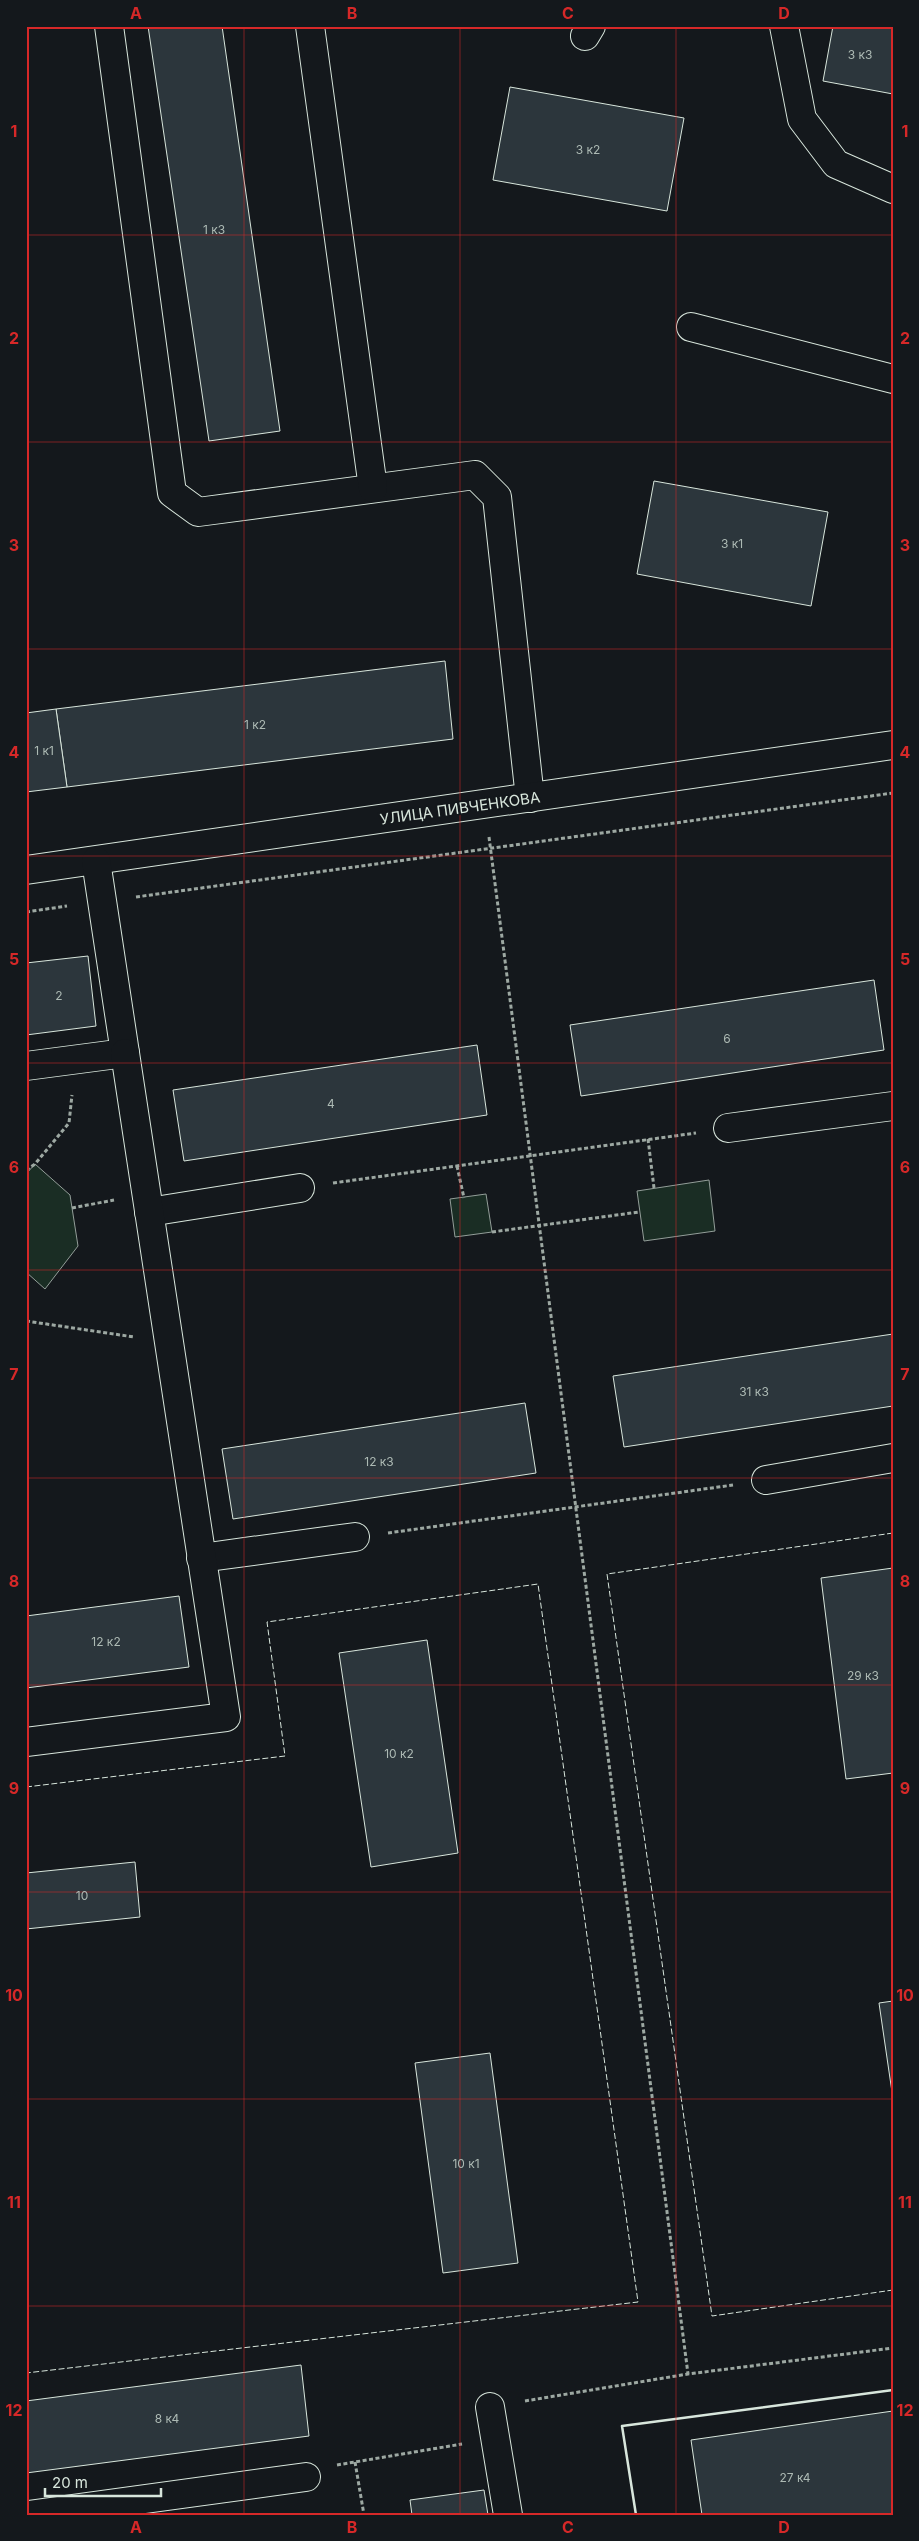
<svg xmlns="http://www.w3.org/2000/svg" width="919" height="2541" font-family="Inter,sans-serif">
	<rect width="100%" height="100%" fill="#14181c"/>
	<g fill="#1a2d24" stroke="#939e99">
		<path d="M 35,1164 L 70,1195 L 78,1246 L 45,1289 L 26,1272 L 26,1174 Z"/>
		<path d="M 709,1180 L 715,1231 L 644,1241 L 637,1191 Z"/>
		<path d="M 486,1194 L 492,1232 L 455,1237 L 450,1199 Z"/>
	</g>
	<g fill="#2c363c" stroke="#d8e6dc">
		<path d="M 148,26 L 222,26 L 280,431 L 209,441 Z"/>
		<path d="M 833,26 L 893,26 L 893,94 L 823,81 Z"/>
		<path d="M 510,87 L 684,118 L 667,211 L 493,180 Z"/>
		<path d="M 654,481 L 828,512 L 811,606 L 637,574 Z"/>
		<path d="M 445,661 L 453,739 L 67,787 L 56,709 Z"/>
		<path d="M 56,709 L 67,787 L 26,792 L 26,713 Z"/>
		<path d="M 88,956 L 96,1026 L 26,1035 L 26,963 Z"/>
		<path d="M 874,980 L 884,1050 L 581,1096 L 570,1025 Z"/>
		<path d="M 477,1045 L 487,1115 L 184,1161 L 173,1090 Z"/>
		<path d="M 893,1334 L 893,1406 L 624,1447 L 613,1376 Z"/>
		<path d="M 525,1403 L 536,1473 L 233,1519 L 222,1449 Z"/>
		<path d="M 893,1568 L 893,1773 L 846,1779 L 821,1578 Z"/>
		<path d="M 179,1596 L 189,1667 L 26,1688 L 26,1616 Z"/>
		<path d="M 427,1640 L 458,1853 L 371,1867 L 339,1653 Z"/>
		<path d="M 135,1862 L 140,1917 L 26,1929 L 26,1873 Z"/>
		<path d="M 893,2001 L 893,2099 L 879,2003 Z"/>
		<path d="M 490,2053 L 518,2263 L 443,2273 L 415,2063 Z"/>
		<path d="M 301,2365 L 309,2436 L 26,2473 L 26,2401 Z"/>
		<path d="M 893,2411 L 893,2515 L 702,2515 L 691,2440 Z"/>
		<path d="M 484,2490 L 488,2515 L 412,2515 L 410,2500 Z"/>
	</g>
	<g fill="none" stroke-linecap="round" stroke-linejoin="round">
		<g stroke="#d8e6dc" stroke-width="30">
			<g id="minor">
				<path d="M 109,26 L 172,493 L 198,512 L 475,475 L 497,497 L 530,798"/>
				<path d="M 310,26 L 373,488"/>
				<path d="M 784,26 L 802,119 L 836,164 L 893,189"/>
				<path d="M 585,36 L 591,26"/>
				<path d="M 691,327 L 893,379"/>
				<path d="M 26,870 L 893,745"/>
				<path d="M 26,1066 L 125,1053 L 96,861"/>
				<path d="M 728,1128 L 893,1106"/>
				<path d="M 149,1212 L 300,1188"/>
				<path d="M 766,1480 L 893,1458"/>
				<path d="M 201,1558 L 355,1537"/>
				<path d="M 26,1742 L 226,1717 L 125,1053"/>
				<path d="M 490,2407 L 508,2515"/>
				<path d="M 28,2515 L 306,2477"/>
			</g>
		</g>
		<g stroke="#9da8a2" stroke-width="3" stroke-dasharray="4 2.5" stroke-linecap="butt">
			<path d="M 489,837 L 688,2374"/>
			<path d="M 136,897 L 893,793"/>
			<path d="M 26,912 L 67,906"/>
			<path d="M 648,1139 L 654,1188"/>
			<path d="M 457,1166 L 464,1198"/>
			<path d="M 26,1170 L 35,1164 L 69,1123 L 72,1095"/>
			<path d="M 333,1183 L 696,1133"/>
			<path d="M 72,1208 L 114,1200"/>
			<path d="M 492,1232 L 639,1212"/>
			<path d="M 26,1321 L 134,1337"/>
			<path d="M 388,1533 L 733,1485"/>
			<path d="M 525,2401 L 688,2374 L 893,2348"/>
			<path d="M 355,2462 L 364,2515"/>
			<path d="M 337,2465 L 462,2444"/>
		</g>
		<use href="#minor" stroke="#14181c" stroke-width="28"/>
		<g stroke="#d8e6dc" stroke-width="1" stroke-dasharray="6 2.5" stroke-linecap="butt">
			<path d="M 893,1533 L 607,1574 L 712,2316 L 893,2290"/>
			<path d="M 26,1787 L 285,1756 L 267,1622 L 538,1584 L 638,2302 L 26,2373"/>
		</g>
		<path stroke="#d8e6dc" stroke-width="2.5" d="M 636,2515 L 622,2426 L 893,2390"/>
	</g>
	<path fill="none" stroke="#d62828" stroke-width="1" stroke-opacity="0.55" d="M 244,26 L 244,2515M 460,26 L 460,2515M 676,26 L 676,2515M 26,235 L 893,235M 26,442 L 893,442M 26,649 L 893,649M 26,856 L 893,856M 26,1063 L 893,1063M 26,1270 L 893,1270M 26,1478 L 893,1478M 26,1685 L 893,1685M 26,1892 L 893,1892M 26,2099 L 893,2099M 26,2306 L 893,2306"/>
	<g text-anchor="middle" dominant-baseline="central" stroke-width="4" stroke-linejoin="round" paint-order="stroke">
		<g font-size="12" fill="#adbab4">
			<text x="860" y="54">3 к3</text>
			<text x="588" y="149">3 к2</text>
			<text x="214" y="229">1 к3</text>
			<text x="732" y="543">3 к1</text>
			<text x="255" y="724">1 к2</text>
			<text x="44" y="750">1 к1</text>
			<text x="59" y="995">2</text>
			<text x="727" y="1038">6</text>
			<text x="331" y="1103">4</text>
			<text x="754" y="1391">31 к3</text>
			<text x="379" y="1461">12 к3</text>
			<text x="106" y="1641">12 к2</text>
			<text x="863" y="1675">29 к3</text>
			<text x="399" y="1753">10 к2</text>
			<text x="82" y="1895">10</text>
			<text x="466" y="2163">10 к1</text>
			<text x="167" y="2418">8 к4</text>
			<text x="795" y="2477">27 к4</text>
		</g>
		<g font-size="15" fill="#d8e6dc" stroke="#14181c">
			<text transform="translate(460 808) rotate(-8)">УЛИЦА ПИВЧЕНКОВА</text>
		</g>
	</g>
	<rect width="919" height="2541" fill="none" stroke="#14181c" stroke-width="55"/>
	<path d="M45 2488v8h116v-8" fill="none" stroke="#d8e6dc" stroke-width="2.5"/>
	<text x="52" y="2488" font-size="15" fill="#d8e6dc" stroke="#14181c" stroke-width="4" paint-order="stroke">20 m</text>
	<rect x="28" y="28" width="864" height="2486" fill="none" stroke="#d62828" stroke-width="2"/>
	<g font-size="16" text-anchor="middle" font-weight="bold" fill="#d62828">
		<text x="136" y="19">A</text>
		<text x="352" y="19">B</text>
		<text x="568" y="19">C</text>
		<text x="784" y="19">D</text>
		<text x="14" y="137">1</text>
		<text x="905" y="137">1</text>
		<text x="14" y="344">2</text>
		<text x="905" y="344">2</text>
		<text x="14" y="551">3</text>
		<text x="905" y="551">3</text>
		<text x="14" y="758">4</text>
		<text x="905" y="758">4</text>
		<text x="14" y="965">5</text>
		<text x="905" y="965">5</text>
		<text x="14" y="1173">6</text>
		<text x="905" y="1173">6</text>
		<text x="14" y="1380">7</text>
		<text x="905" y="1380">7</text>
		<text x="14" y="1587">8</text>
		<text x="905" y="1587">8</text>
		<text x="14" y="1794">9</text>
		<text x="905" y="1794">9</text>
		<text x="14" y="2001">10</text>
		<text x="905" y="2001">10</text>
		<text x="14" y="2208">11</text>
		<text x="905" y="2208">11</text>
		<text x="14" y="2416">12</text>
		<text x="905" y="2416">12</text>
		<text x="136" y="2533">A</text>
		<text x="352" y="2533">B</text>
		<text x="568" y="2533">C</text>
		<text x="784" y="2533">D</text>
	</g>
</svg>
